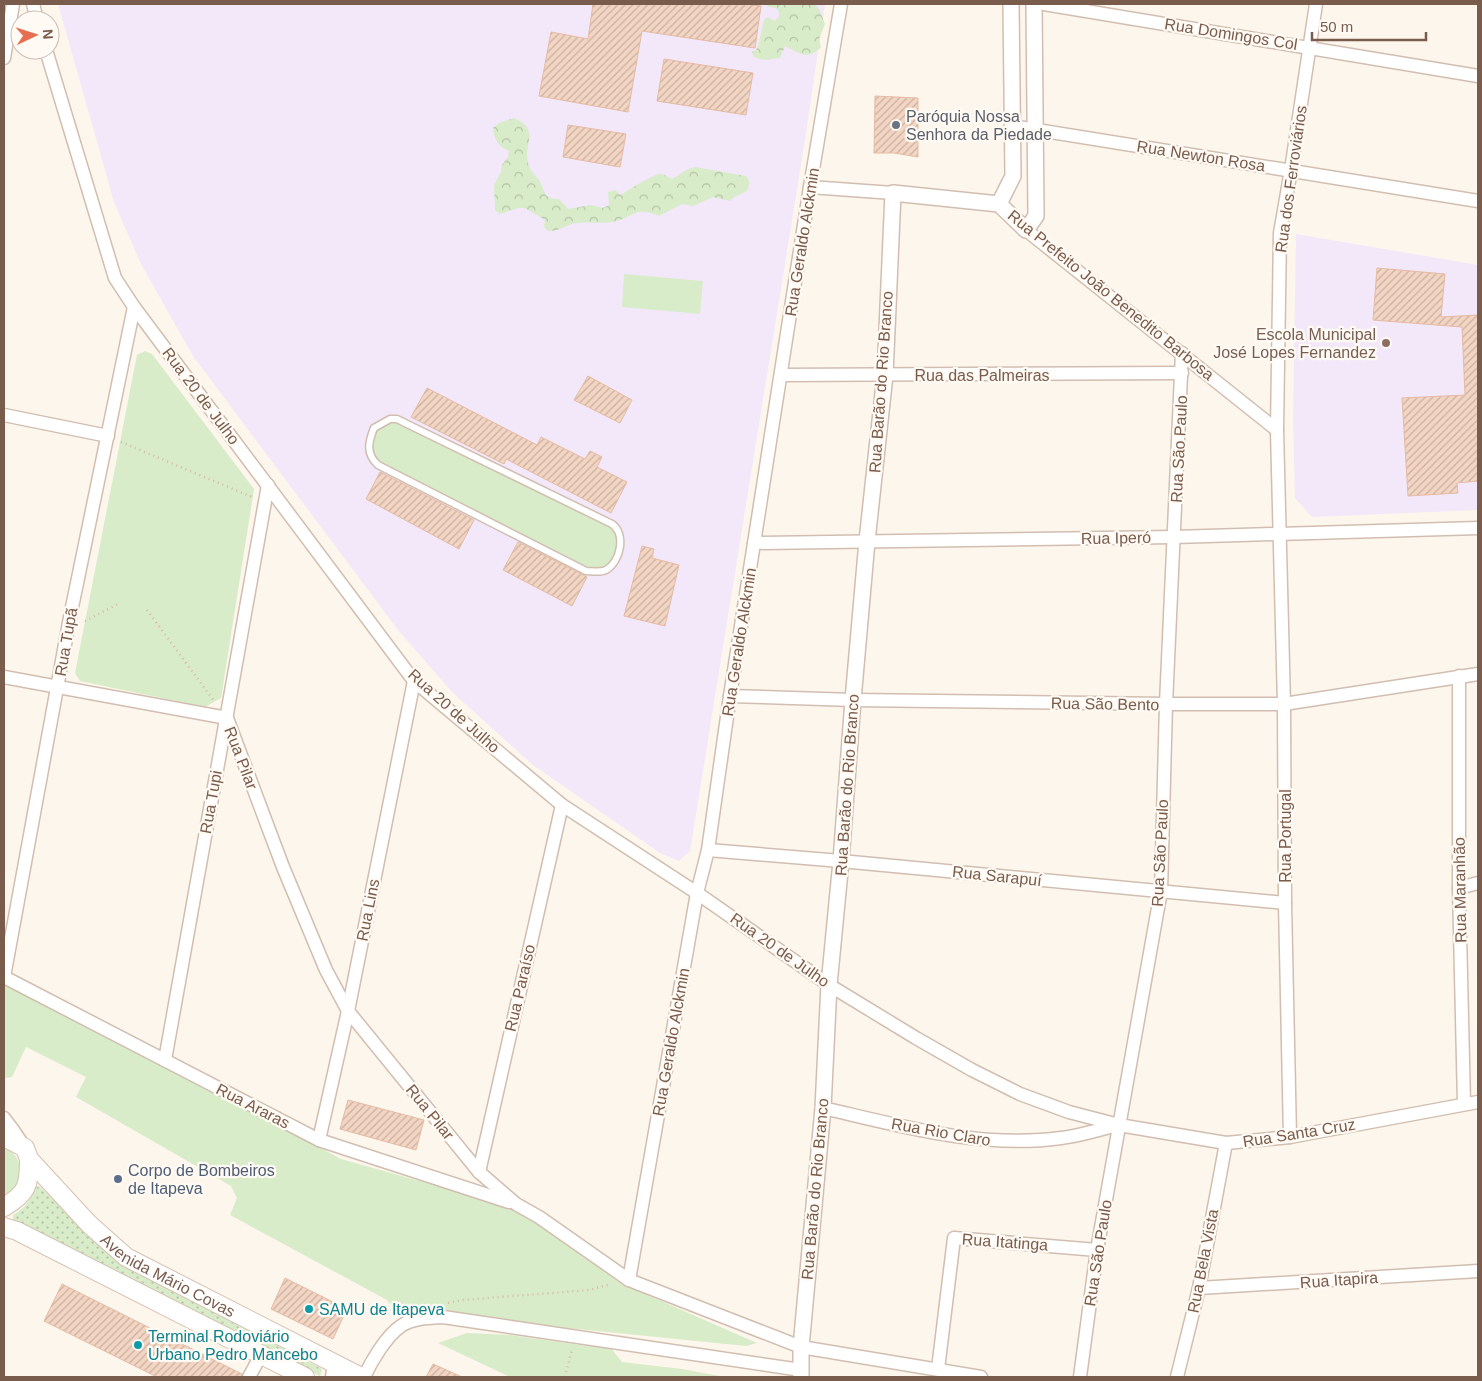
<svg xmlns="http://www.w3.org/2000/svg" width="1482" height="1381" font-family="Arial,sans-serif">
	<defs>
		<pattern id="grass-dots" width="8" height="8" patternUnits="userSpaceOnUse" patternTransform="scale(1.25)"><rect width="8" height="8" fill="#d8ecc9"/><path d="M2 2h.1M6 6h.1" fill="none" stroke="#b4c2a5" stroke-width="1.8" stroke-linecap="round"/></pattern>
		<pattern id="forest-crowns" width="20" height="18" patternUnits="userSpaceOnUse" patternTransform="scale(1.25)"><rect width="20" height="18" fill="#d8ecc9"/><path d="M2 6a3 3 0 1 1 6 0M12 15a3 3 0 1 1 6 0" fill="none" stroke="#b4c2a5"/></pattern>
		<pattern id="building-hatch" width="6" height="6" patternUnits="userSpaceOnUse" patternTransform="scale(1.25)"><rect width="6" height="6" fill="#f3d5c3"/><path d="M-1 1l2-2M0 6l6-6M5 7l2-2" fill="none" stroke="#cab0a1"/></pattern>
	</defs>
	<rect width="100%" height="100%" fill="#fdf6ec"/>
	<g fill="#f3e8fa">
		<path d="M 58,4 L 825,4 L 805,140 L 690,851 L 679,861 L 660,853 L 533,765 L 452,692 L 398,630 L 193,356 L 141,264 L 114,202 Z"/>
		<path d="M 1296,234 L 1478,265 L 1478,510 L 1312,517 L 1295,498 L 1293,420 Z"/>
	</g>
	<path fill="url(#grass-dots)" d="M 39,1186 L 116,1261 L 322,1369 L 320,1376 L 13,1220 L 13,1215 C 25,1209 31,1199 36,1187 Z"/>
	<g fill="url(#forest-crowns)">
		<path d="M 765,4 L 815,4 L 820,11 L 825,24 L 819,39 L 821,47 C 808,61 798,53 785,46 L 780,58 L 763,60 L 754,57 L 752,52 L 756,50 L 758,46 L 764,20 L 768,17 L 774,21 L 779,17 L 779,12 L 776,8 L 769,7 Z"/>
		<path d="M 514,118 C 520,121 525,123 528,130 C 532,138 526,148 527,156 C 528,168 532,172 539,180 C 546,191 542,199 559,199 L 568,209 L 591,205 L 603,208 L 609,205 L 608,192 L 615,190 L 621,195 C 626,191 656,173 660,174 C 664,174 668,177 672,179 L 688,169 L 695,167 L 746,176 C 751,181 749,185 747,191 C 741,195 735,195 730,201 L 713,197 L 693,206 L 682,204 L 659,216 C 634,205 633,219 612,222 C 600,224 588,221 577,223 C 567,224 558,232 548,231 L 544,227 L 545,220 L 525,208 L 518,208 L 500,214 L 495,210 L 494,185 L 501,172 L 502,165 L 508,157 L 509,151 C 499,147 494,140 493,128 L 499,123 Z"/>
	</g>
	<g fill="#d8ecc9">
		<path d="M 624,274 L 703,281 L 700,314 L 622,307 Z"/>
		<path d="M 145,351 L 152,354 L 254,489 L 221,698 L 205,707 L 80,681 L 75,673 L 137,355 Z"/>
		<path d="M 397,420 L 611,526 L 616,530 C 618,556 617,571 586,569 L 379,464 L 373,458 L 371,442 L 375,429 L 385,422 Z"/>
		<path d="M 4,985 L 224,1096 L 341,1159 L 513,1207 L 620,1283 L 757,1343 L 746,1346 L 438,1315 L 404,1320 L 387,1300 L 230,1215 L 237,1198 L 231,1186 L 76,1097 L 86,1077 L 26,1047 L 12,1077 L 5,1078 L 4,1076 Z"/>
		<path d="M 4,1147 C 21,1155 27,1175 14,1191 C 12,1194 7,1196 4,1198 Z"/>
		<path d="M 467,1333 L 510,1335 L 587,1346 L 610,1347 L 622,1362 L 682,1369 L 725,1377 L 510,1377 L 438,1343 Z"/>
	</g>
	<g fill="url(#building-hatch)" stroke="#e6bba3">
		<path d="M 593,4 L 744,4 L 761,6 L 755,48 L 642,31 L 628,112 L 539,96 L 551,32 L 588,39 Z"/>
		<path d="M 664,59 L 753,73 L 746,115 L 657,101 Z"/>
		<path d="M 875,96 L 918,98 L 918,157 L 894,153 L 874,153 Z"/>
		<path d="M 568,125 L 626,134 L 620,167 L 563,157 Z"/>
		<path d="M 1377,268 L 1445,274 L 1441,317 L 1478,315 L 1478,481 L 1457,483 L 1458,493 L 1408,496 L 1402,398 L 1465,395 L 1462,327 L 1373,320 Z"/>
		<path d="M 588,376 L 632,400 L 620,423 L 574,400 Z"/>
		<path d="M 427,388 L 537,445 L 541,437 L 585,459 L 590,451 L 602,457 L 597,467 L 627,482 L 611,513 L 506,459 L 504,464 L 411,417 Z"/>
		<path d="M 380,472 L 474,520 L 459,549 L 366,499 Z"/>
		<path d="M 518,542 L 587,577 L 572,606 L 503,570 Z"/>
		<path d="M 642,546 L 654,549 L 652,558 L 679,565 L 665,626 L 624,616 Z"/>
		<path d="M 348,1100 L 424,1120 L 416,1150 L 340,1129 Z"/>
		<path d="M 285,1278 L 347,1309 L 333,1339 L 271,1309 Z"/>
		<path d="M 62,1284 L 242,1374 L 241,1377 L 157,1377 L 44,1321 Z"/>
		<path d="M 433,1364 L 462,1377 L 426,1377 Z"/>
	</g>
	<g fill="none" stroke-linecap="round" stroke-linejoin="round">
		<g stroke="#d1beb0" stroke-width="9">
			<path id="service" d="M 390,419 L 397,419 L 403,422 L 612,524 C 626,534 621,561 606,570 C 600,573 592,571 586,571 L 378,465 C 366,454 368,443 374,428 Z"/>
		</g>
		<g stroke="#d1beb0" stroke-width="15">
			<g id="minor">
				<path d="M 33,4 L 37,20"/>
				<path d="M 1044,4 L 1478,76"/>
				<path d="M 46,50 L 115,278 L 134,307 L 414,681 L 562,805 L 697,893 L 829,985 L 916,1038 L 972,1070 L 1020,1094 L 1069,1112 L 1119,1125 L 1226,1143 L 1290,1137 L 1478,1102"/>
				<path d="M 4,58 L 13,4"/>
				<path d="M 1013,126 L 1478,201"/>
				<path d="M 810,187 L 893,193"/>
				<path d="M 1026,230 L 1277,430"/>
				<path d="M 781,375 L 1182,373"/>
				<path d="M 4,415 L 108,436"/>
				<path d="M 754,543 L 1174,537 L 1478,528"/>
				<path d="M 1459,676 L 1459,888 L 1464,1104"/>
				<path d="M 4,677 L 227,718 L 283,867 L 326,970 L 348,1011 L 479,1172 L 516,1204 L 539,1217 L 629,1280 L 801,1347 L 981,1377"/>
				<path d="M 730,696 L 853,700 L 1166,704 L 1284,704 L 1478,674"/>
				<path d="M 708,850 L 841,861 L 1285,903"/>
				<path d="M 1459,888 L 1478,883"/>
				<path d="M 4,977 L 70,617 L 134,307"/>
				<path d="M 4,977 L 319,1140 L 509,1202"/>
				<path d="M 165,1060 L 268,485"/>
				<path d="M 823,1108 C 901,1126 980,1149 1061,1138 C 1080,1136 1099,1130 1117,1125"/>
				<path d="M 4,1118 L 13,1130 L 25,1148"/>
				<path d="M 1290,1137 L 1285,903 L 1284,704 L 1277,430 L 1280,233 L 1291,170 L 1316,4"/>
				<path d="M 319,1140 L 348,1011 L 414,681"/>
				<path d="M 479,1172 L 562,805"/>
				<path d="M 629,1280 L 697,893 L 708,850 L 730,696 L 810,187 L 841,4"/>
				<path d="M 1199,1288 L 1478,1271"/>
				<path d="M 938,1369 L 954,1238 L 1097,1250"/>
				<path d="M 249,1377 L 261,1355"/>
				<path d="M 332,1377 L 334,1363"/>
				<path d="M 364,1377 C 371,1362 386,1336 401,1326 C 412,1318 430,1318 443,1317 L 801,1370"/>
				<path d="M 1080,1377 L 1097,1250 L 1161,891 L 1166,704 L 1182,353"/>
				<path d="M 1177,1377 L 1199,1288 L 1226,1143"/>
			</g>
		</g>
		<g stroke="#d1beb0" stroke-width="18">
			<g id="tertiary">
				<path d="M 999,204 L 1013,176 L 1011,4"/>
				<path d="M 801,1377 L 801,1347 L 823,1108 L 829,985 L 841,861 L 853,700 L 867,541 L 885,375 L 893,193 L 999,204 L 1026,230 L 1036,216 L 1034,4"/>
			</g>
		</g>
		<g stroke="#d6c0b0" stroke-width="20">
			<g id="secondary">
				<path id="s1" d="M 4,1137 L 25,1148 L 29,1159 L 89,1224 L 126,1257 L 361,1377"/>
				<path d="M 4,1207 C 28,1193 29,1185 29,1159"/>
				<path d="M 4,1227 L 17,1231 L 305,1377"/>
			</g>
		</g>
		<g stroke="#d9b8a5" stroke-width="2.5" stroke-dasharray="1 4" stroke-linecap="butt">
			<path d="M 121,442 L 252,497"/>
			<path d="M 147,610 L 214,701"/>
			<path d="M 85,621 L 118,604"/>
			<path d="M 448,1303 L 463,1300 L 589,1290 L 611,1284"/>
			<path d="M 565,1377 L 572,1349"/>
		</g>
		<use href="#service" stroke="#fff" stroke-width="6"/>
		<use href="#minor" stroke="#fff" stroke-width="12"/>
		<use href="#tertiary" stroke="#fff" stroke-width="15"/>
		<use href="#secondary" stroke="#fff" stroke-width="18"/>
	</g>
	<circle fill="#6b7280" stroke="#fffaf3" stroke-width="2" cx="896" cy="125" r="5"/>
	<circle fill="#8d6e63" stroke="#fffaf3" stroke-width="2" cx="1386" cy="343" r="5"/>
	<circle fill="#5c6f8a" stroke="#fffaf3" stroke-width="2" cx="118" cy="1179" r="5"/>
	<g fill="#0f9aa8" stroke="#fffaf3" stroke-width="2">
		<circle cx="309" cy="1309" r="5"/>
		<circle cx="138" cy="1345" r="5"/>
	</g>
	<g text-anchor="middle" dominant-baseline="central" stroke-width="4.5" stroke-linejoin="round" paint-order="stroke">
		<g font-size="16" fill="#7a5c4d" stroke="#fffaf3">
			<text transform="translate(1231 34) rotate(9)">Rua Domingos Col</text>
			<text transform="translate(1201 156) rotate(9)">Rua Newton Rosa</text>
			<text transform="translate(1291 179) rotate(-82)">Rua dos Ferroviários</text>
			<text transform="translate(802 242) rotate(-81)">Rua Geraldo Alckmin</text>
			<text transform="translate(1111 295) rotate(39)">Rua Prefeito João Benedito Barbosa</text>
			<text x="982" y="375">Rua das Palmeiras</text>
			<text transform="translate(881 382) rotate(-86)">Rua Barão do Rio Branco</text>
			<text transform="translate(201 396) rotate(53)">Rua 20 de Julho</text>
			<text transform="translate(1179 449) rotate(-87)">Rua São Paulo</text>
			<text transform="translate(1116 538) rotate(-1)">Rua Iperó</text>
			<text transform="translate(66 642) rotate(-80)">Rua Tupã</text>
			<text transform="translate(739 642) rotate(-81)">Rua Geraldo Alckmin</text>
			<text transform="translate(1105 704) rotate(1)">Rua São Bento</text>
			<text transform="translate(454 711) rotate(42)">Rua 20 de Julho</text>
			<text transform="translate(241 758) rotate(69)">Rua Pilar</text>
			<text transform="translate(847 785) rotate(-86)">Rua Barão do Rio Branco</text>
			<text transform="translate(211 802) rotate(-80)">Rua Tupi</text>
			<text transform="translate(1285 836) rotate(-90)">Rua Portugal</text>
			<text transform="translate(1160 853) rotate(-87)">Rua São Paulo</text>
			<text transform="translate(997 876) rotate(6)">Rua Sarapuí</text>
			<text transform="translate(1460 890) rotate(-91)">Rua Maranhão</text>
			<text transform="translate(368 910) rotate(-79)">Rua Lins</text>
			<text transform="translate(780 950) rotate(35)">Rua 20 de Julho</text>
			<text transform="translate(520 988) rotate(-77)">Rua Paraíso</text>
			<text transform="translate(671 1042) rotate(-80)">Rua Geraldo Alckmin</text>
			<text transform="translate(253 1106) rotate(27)">Rua Araras</text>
			<text transform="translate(430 1112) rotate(51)">Rua Pilar</text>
			<text transform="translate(941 1132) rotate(10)">Rua Rio Claro</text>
			<text transform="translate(1299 1133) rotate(-9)">Rua Santa Cruz</text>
			<text transform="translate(815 1189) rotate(-85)">Rua Barão do Rio Branco</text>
			<text transform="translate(1005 1242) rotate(4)">Rua Itatinga</text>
			<text transform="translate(1098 1253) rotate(-81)">Rua São Paulo</text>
			<text transform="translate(1203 1261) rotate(-79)">Rua Bela Vista</text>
			<text stroke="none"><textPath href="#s1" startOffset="219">Avenida Mário Covas</textPath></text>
			<text transform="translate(1339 1280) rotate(-4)">Rua Itapira</text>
		</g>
		<g font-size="16" fill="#5b616d" stroke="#fffaf3" text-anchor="start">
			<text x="906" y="116">Paróquia Nossa<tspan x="906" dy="18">Senhora da Piedade</tspan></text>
		</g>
		<g font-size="16" fill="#785e54" stroke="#fffaf3" text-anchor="end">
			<text x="1376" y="334">Escola Municipal<tspan x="1376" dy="18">José Lopes Fernandez</tspan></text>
		</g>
		<g font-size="16" fill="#4e5e75" stroke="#fffaf3" text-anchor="start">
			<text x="128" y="1170">Corpo de Bombeiros<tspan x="128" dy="18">de Itapeva</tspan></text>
		</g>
		<g font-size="16" fill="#0d838f" stroke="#fffaf3" text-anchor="start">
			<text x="319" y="1309">SAMU de Itapeva</text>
			<text x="148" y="1336">Terminal Rodoviário<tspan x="148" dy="18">Urbano Pedro Mancebo</tspan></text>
		</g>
	</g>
	<rect width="1482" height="1381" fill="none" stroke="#7a5c4d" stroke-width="10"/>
	<g transform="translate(35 35) rotate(86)"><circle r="24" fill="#fffaf3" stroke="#cabbb1"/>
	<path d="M0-4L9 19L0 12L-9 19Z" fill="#e76f51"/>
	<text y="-8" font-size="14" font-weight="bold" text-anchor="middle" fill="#7a5c4d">N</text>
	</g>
	<path d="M1312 32v8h114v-8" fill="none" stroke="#7a5c4d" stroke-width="2.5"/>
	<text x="1320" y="32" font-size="15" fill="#7a5c4d" stroke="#fffaf3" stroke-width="4" paint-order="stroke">50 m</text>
</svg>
